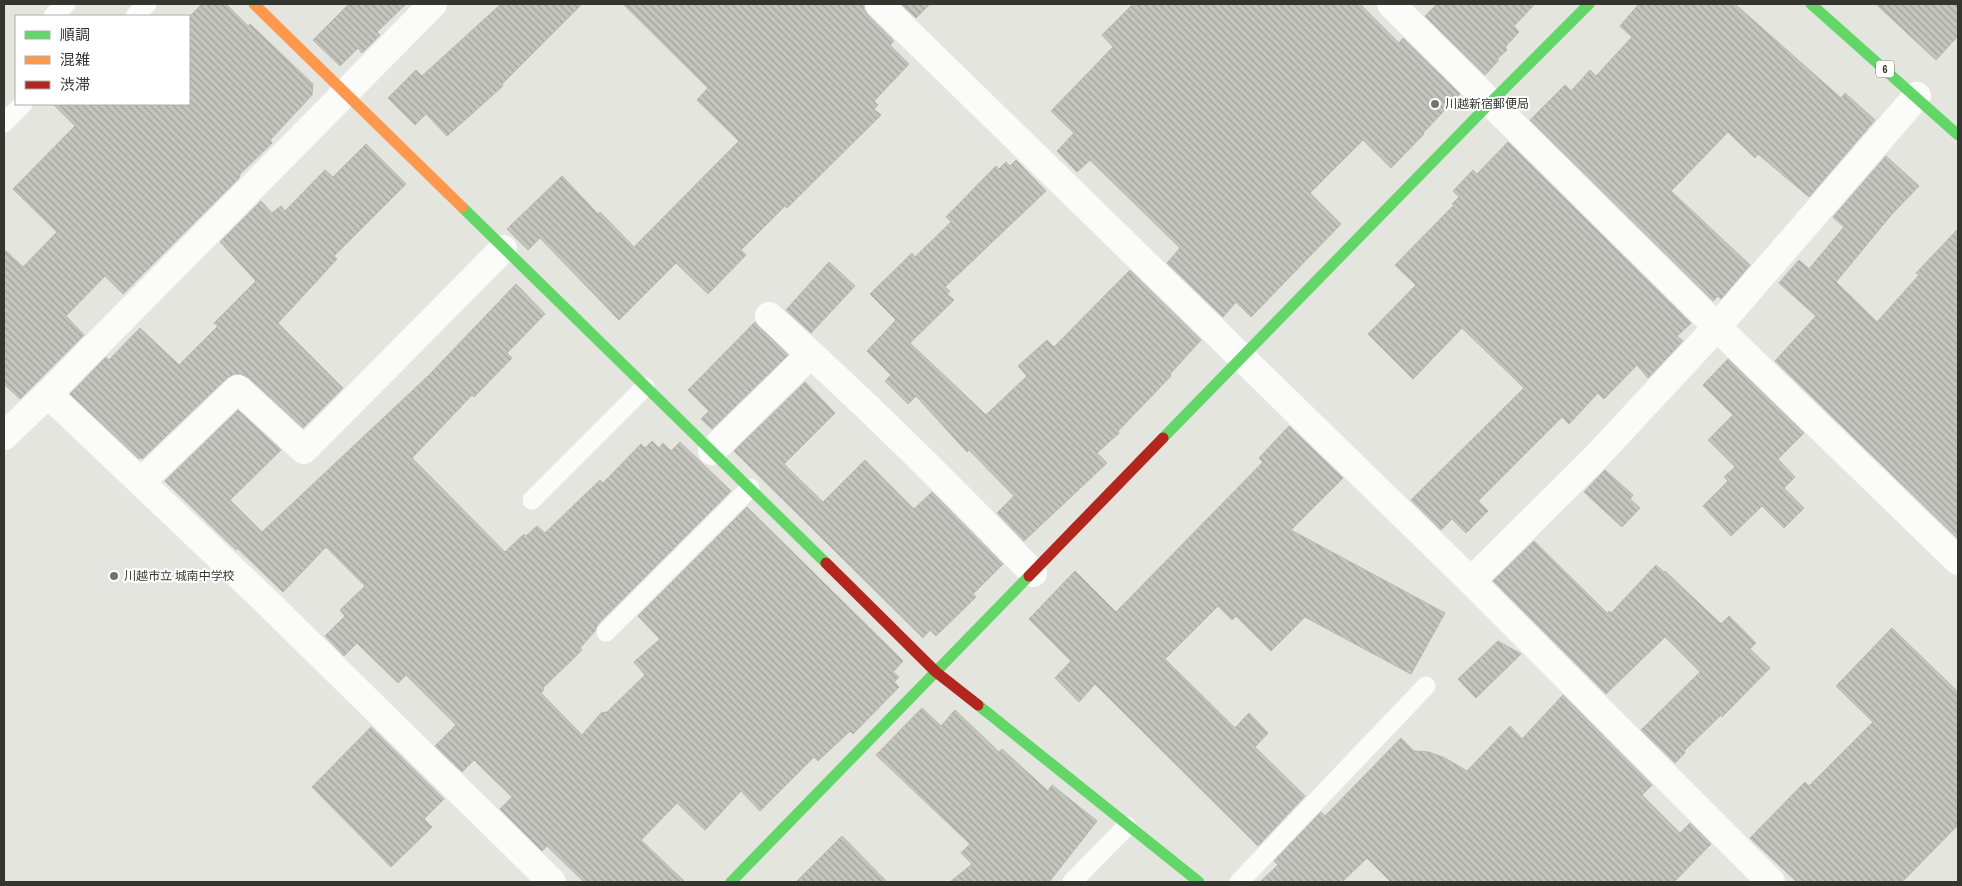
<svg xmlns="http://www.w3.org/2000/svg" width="1962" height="886" font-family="'Archivo Narrow','Noto Sans JP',sans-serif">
	<defs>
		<pattern id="building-back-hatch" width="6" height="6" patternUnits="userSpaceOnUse" patternTransform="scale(1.25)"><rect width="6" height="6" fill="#c5c5c0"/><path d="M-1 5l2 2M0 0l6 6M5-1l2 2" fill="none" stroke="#a1a19c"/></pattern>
	</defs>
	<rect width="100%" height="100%" fill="#e4e5de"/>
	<g fill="url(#building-back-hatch)" stroke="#b7b7b2">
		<path d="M 202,4 L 226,4 L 248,26 L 250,24 L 313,84 L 312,95 L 270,140 L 272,143 L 240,174 L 239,178 L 123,294 L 105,276 L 66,316 L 84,335 L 20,399 L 4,384 L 4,249 L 23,267 L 57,232 L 13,189 L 75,126 L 53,104 L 189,104 L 189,17 Z"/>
		<path d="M 349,4 L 406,4 L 377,32 L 380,35 L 362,53 L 358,48 L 340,66 L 313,40 Z"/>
		<path d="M 501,4 L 582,4 L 502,84 L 503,86 L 447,136 L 426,114 L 415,125 L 388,98 L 416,70 L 422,76 Z"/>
		<path d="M 623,4 L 864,4 L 864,9 L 868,15 L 894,41 L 890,45 L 909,64 L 874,101 L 878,105 L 874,109 L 881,115 L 787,208 L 785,206 L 741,250 L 746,255 L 708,294 L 676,263 L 619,320 L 540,238 L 528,250 L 507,229 L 562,176 L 598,214 L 600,212 L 634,247 L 739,141 L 697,100 L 708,88 Z"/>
		<path d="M 901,4 L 930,4 L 916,18 Z"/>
		<path d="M 1133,4 L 1360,4 L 1399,43 L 1403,38 L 1460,94 L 1423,133 L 1424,134 L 1391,168 L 1363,140 L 1310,193 L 1341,224 L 1251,317 L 1236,302 L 1223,317 L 1167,263 L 1180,248 L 1090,160 L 1077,172 L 1057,151 L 1074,133 L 1051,111 L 1113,47 L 1102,35 Z"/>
		<path d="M 1437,4 L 1535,4 L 1514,26 L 1519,32 L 1505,47 L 1507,50 L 1497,59 L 1499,60 L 1485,75 L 1425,16 Z"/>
		<path d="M 1639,4 L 1735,4 L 1841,98 L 1845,93 L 1875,120 L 1809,197 L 1758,154 L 1755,158 L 1728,132 L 1671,191 L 1750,265 L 1721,299 L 1718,296 L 1713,301 L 1530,120 L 1565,85 L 1571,91 L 1590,70 L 1596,76 L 1632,37 L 1620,26 Z"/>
		<path d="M 1876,4 L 1958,4 L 1958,36 L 1936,60 Z"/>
		<path d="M 1508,142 L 1691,323 L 1677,336 L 1683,341 L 1648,378 L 1637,365 L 1604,399 L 1598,393 L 1569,424 L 1562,417 L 1478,501 L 1488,511 L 1466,533 L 1452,519 L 1441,530 L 1411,500 L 1524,388 L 1462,328 L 1413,379 L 1368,334 L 1416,285 L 1395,265 L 1454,205 L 1452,204 L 1459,197 L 1453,191 L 1473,170 L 1477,174 Z"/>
		<path d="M 366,144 L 406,184 L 334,256 L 337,259 L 278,323 L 343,388 L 303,428 L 249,378 L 241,374 L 234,374 L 227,378 L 142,459 L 140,457 L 139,459 L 70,394 L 106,357 L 109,360 L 140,328 L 179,365 L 218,326 L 214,323 L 256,281 L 220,242 L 261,201 L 272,213 L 281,206 L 285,211 L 325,170 L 333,177 Z"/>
		<path d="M 1886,156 L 1919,186 L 1892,214 L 1836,282 L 1877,322 L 1919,275 L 1916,273 L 1958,229 L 1958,539 L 1775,361 L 1816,316 L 1779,283 L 1799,260 L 1809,269 L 1844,227 L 1833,217 Z"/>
		<path d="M 1016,160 L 1046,191 L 945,287 L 950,291 L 947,294 L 954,300 L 910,343 L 986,415 L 1027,376 L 1018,366 L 1047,340 L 1054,347 L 1130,270 L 1201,340 L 1170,374 L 1171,376 L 1118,431 L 1119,433 L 1097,453 L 1107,463 L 1024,541 L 997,513 L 1014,496 L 969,450 L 967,452 L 916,396 L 908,404 L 885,381 L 891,375 L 867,351 L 896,320 L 870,294 L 912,253 L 915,257 L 951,222 L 946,217 L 996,166 L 999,169 L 1006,162 L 1010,166 Z"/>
		<path d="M 829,262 L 855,286 L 811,333 L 786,310 Z"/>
		<path d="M 516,284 L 545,314 L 507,353 L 512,358 L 474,397 L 472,395 L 412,458 L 505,552 L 524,534 L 526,536 L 537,526 L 545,533 L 600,480 L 603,483 L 641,444 L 645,448 L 652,441 L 659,448 L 663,443 L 671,451 L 680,442 L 731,491 L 598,624 L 595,631 L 580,648 L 582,650 L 543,688 L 544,689 L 541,693 L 582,735 L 601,713 L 607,712 L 645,675 L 634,662 L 660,639 L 638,616 L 747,507 L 903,661 L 893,672 L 899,677 L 894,682 L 899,687 L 853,734 L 850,731 L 818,761 L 814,757 L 760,811 L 741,791 L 705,830 L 677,803 L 641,840 L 685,882 L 584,882 L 547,846 L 542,851 L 500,809 L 512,797 L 474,760 L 462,772 L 435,746 L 456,725 L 406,675 L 398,683 L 357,643 L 344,656 L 325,636 L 345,616 L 340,610 L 365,586 L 326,547 L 283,592 L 237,548 L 236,550 L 165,481 L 238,410 L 281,450 L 230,500 L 262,532 L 429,375 Z"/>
		<path d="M 755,322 L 788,355 L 712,429 L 701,419 L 709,411 L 688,390 Z"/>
		<path d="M 1728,359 L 1804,433 L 1778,459 L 1795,477 L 1784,488 L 1804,508 L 1784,528 L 1762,506 L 1731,536 L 1703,506 L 1728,481 L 1724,477 L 1735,467 L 1708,440 L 1733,415 L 1703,385 Z"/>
		<path d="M 805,382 L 835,413 L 784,464 L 823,502 L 865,460 L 914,509 L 932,492 L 1003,564 L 973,594 L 976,597 L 936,636 L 930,630 L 923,638 L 734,451 Z"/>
		<path d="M 1289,426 L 1343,478 L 1291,530 L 1445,613 L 1411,674 L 1305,617 L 1271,651 L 1236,616 L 1232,620 L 1218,606 L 1165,659 L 1235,728 L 1249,713 L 1268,733 L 1255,747 L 1305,796 L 1258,846 L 1095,684 L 1079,702 L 1055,678 L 1071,661 L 1029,619 L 1075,571 L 1116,612 L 1263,462 L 1259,458 Z"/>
		<path d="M 1605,470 L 1633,495 L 1630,499 L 1640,508 L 1622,527 L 1584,492 Z"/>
		<path d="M 1534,541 L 1607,613 L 1609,611 L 1611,613 L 1656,565 L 1664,572 L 1665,571 L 1721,624 L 1729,616 L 1756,643 L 1750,649 L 1770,668 L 1722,717 L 1721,715 L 1684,751 L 1685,753 L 1675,763 L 1641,730 L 1700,672 L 1665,637 L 1606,694 L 1493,581 Z"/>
		<path d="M 1892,628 L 1958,692 L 1958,825 L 1902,882 L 1797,882 L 1750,838 L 1805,782 L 1809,786 L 1873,722 L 1836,686 Z"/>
		<path d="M 1498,641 L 1521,654 L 1476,698 L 1458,679 Z"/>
		<path d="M 1563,695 L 1652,785 L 1642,795 L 1680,833 L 1690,823 L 1711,844 L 1674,882 L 1391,882 L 1367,858 L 1342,882 L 1260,882 L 1278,865 L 1274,861 L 1321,812 L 1325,816 L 1401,738 L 1414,751 L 1429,752 L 1445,758 L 1467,771 L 1510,726 L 1522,739 Z"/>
		<path d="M 922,708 L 941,726 L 955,710 L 999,752 L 1002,749 L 1048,791 L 1052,785 L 1097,821 L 1049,882 L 950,882 L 972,864 L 961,853 L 970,844 L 876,755 Z"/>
		<path d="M 371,727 L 444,799 L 424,819 L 432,827 L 391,867 L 312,787 Z"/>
		<path d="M 842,836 L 887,882 L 796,882 Z"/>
	</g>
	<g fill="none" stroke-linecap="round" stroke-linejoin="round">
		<g stroke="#fbfbfa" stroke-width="19">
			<path d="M 53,16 L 66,4"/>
			<path d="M 135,16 L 147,4"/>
			<path d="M 4,123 L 23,104"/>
			<path d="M 532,500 L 645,387"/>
			<path d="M 606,632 L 750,488"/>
			<path d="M 1072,882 L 1127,826"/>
			<path d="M 1239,882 L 1426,686"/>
		</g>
		<g stroke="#fbfbfa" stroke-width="28">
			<path d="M 879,4 L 1471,581 L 1771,882"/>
			<path d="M 1391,4 L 1717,327 L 1958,561"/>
			<path d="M 769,316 C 860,398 948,484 1033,573"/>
			<path d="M 48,394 L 271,606 L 552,882"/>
			<path d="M 4,436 L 48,394 L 433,4"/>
			<path d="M 712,451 L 811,354"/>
			<path d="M 142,481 L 238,389 L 304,450 L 503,249"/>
			<path d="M 1471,581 L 1596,457 L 1717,327 L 1917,96"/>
		</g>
		<g stroke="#63d668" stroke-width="11">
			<path d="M 1811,4 L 1958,135"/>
			<path d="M 462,207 L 826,563"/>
			<path d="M 1163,438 L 1491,102 L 1589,4"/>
			<path d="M 978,705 L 1199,882"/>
			<path d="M 731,882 L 1029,576"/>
		</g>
		<path stroke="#ff974d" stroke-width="11" d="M 254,4 L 462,207"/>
		<g stroke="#b3261e" stroke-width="11">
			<path d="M 826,563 L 936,672 L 978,705"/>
			<path d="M 1029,576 L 1163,438"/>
		</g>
	</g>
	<g fill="#72736d" stroke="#fff" stroke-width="2">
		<circle cx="1435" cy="104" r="5"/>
		<circle cx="114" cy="576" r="5"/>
	</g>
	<g text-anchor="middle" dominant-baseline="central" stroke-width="4" stroke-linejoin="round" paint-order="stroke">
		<rect fill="#fff" stroke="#72726e" stroke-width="1" x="1876" y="60.5" width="18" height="17" rx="4"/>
		<g font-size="11" font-weight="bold" fill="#353530">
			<text x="1885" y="69">6</text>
		</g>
		<g font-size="12" fill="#353530" stroke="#fff" text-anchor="start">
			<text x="1445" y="104">川越新宿郵便局</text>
			<text x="124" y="576">川越市立 城南中学校</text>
		</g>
	</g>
	<rect width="1962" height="886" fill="none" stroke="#353530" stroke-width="10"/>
	<rect x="15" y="15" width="175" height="90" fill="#ffffff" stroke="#aeaeac"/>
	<rect x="25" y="31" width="25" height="8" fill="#63d668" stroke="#aeaeac"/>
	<text x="60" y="40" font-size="15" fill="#353530">順調</text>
	<rect x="25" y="56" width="25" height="8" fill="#ff974d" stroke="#aeaeac"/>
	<text x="60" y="65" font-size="15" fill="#353530">混雑</text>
	<rect x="25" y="81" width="25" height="8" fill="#b3261e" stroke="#aeaeac"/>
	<text x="60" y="90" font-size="15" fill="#353530">渋滞</text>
</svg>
